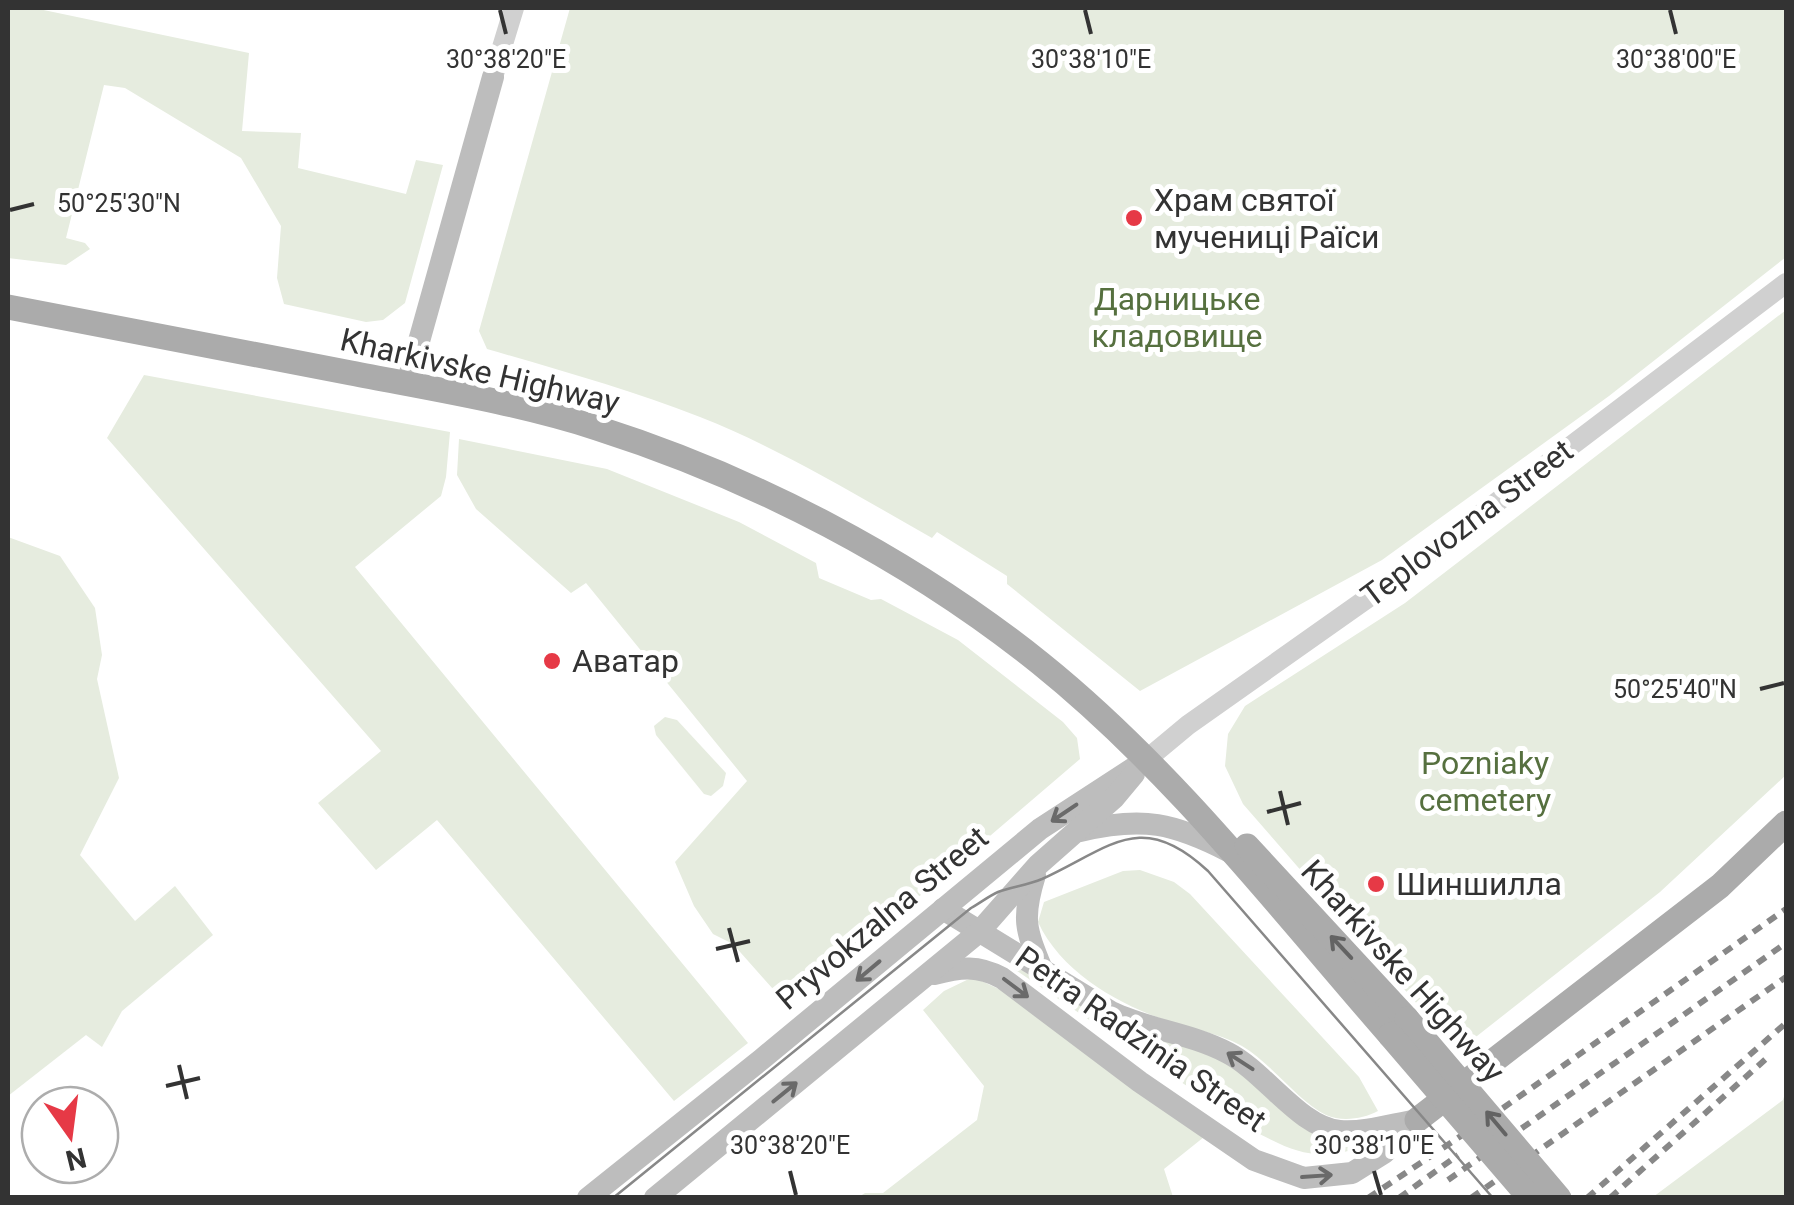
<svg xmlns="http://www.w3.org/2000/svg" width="1794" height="1205" font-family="Roboto,sans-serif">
	<rect width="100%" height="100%" fill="#fff"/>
	<g fill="#e6ecdf">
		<path d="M 8,8 L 34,8 L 249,53 L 242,131 L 301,133 L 298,168 L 406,194 L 416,160 L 443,165 L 405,303 L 383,320 L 366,322 L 284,304 L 277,278 L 281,226 L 241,158 L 125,88 L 104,85 L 66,238 L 85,243 L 90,249 L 66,265 L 8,258 Z"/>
		<path d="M 570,8 L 1786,8 L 1786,257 L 1609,396 L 1382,560 L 1140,691 L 1007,584 L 1007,576 L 937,532 L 932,538 C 856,495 781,449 700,417 C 630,390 559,370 487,349 L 479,331 Z"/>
		<path d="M 1786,310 L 1786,775 L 1660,892 L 1458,1051 L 1243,804 L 1225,766 L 1228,734 L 1245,706 L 1405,603 Z"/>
		<path d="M 144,375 L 450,432 L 446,477 L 441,496 L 355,567 L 748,1043 L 674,1101 L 437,820 L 376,870 L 318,803 L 381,751 L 107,438 Z"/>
		<path d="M 459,439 L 607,469 L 739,522 L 816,563 L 819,578 L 871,600 L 881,599 L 958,640 L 1063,722 L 1077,738 L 1080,759 L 826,976 L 818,969 L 781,998 L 733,944 L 713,934 L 694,906 L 675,862 L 747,781 L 586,583 L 571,593 L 476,509 L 457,475 Z"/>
		<path d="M 8,537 L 60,556 L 95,608 L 102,655 L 97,679 L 119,778 L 80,855 L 135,921 L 175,886 L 213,935 L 122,1011 L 102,1047 L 86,1035 L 8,1096 L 8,1100 Z"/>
		<path d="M 665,717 L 677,720 L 726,773 L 723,786 L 711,796 L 704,794 L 656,735 L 654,726 Z"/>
		<path d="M 1140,870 L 1174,882 L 1190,894 L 1359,1077 L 1378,1111 C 1363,1119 1342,1122 1326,1115 C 1299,1102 1270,1062 1242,1046 C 1217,1032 1189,1029 1162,1019 C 1114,1002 1060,970 1038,922 L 1044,902 L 1123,871 Z"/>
		<path d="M 1019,961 L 1209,1048 L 1282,1103 L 1380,1136 L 1381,1142 C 1321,1161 1304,1159 1249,1128 L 1014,969 Z"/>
		<path d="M 973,977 L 1003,991 L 1209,1133 L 1164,1169 L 1173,1197 L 857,1198 L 865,1193 L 883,1193 L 977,1120 L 984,1086 L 923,1010 L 944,991 Z"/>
		<path d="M 1786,1090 L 1786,1197 L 1653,1197 L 1783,1100 Z"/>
	</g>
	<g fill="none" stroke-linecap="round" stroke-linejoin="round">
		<g stroke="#d0d0d0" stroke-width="20">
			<path d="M 493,77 L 514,8"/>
			<path d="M 1146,760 L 1188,725 L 1406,571 L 1786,283"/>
		</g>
		<g stroke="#bdbdbd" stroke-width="22">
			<path d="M 407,384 L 493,77"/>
			<path d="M 1080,831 C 1143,816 1174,823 1230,852"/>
			<path d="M 1035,875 C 1021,920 1026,930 1043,972"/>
			<path d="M 943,909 L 1111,1012 C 1148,1030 1190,1033 1228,1053 C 1265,1072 1300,1128 1340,1131 C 1365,1133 1393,1124 1417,1120"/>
			<path d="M 934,974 C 961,967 978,965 1002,978 L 1140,1082 L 1254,1160 L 1304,1178 L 1352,1173 L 1384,1153 L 1417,1120"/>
			<path d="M 588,1198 L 762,1059 L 1040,829 L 1146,760"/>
			<path d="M 655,1198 L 979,932 L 1038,865 L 1114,798 L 1134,774"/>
		</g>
		<g stroke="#ababab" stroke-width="25">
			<path d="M 8,307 C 122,328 236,351 351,373 C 433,389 516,402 597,428 C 754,478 910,559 1040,663 C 1172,769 1279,908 1390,1035"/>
			<path d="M 1247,846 L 1407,1019"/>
			<path d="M 1417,1120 L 1720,886 L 1786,823"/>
		</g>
		<path stroke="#888" stroke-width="2.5" d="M 613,1198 L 971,908 C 980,903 989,896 998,892 C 1012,887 1028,885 1042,879 C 1110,848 1141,808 1208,871 L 1493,1198"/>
		<g stroke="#888" stroke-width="6" stroke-dasharray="10 8" stroke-linecap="butt">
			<path d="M 1448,1180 L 1786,943"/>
			<path d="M 1368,1198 L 1503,1108 L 1786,909"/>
			<path d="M 1399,1198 L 1458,1155"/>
			<path d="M 1471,1198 L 1786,977"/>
			<path d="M 1587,1198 L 1786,1023"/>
			<path d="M 1610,1198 L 1767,1058"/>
		</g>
		<g stroke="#ababab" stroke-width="25">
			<path d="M 1407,1019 L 1559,1198"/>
			<path d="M 1390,1035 L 1530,1198"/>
		</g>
	</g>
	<defs><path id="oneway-shaft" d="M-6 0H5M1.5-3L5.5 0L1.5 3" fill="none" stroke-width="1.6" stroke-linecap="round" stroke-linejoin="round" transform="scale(2.5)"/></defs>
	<g stroke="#6a6a6a">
		<use href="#oneway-shaft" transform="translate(1064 813) rotate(146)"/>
		<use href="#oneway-shaft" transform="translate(868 971) rotate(140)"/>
		<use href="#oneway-shaft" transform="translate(1016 988) rotate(37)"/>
		<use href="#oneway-shaft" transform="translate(1240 1061) rotate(-147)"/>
		<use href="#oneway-shaft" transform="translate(785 1092) rotate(-39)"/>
		<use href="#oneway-shaft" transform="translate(1317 1176) rotate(-4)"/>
	</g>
	<g stroke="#636363">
		<use href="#oneway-shaft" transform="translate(1341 947) rotate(-133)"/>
		<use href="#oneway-shaft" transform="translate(1496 1123) rotate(-130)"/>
	</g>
	<path fill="none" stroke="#333" stroke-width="4" d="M 500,10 L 506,34M 1085,10 L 1091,34M 1670,10 L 1676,34M 10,210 L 34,204M 1760,689 L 1784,683M 1280,791 L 1288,825M 1267,812 L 1301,803M 729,928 L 738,962M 716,949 L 750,941M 179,1065 L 187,1099M 166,1086 L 200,1078M 790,1171 L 796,1195M 1374,1171 L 1381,1195"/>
	<g fill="#e63946" stroke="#fff" stroke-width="4">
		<circle cx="1134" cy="218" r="10"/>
		<circle cx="552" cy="661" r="10"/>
		<circle cx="1376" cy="884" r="10"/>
	</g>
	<g text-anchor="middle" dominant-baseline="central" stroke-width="10" stroke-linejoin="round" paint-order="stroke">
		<g font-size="32" fill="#333" stroke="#fff" text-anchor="start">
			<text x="1154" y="200">Храм святої<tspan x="1154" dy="37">мучениці Раїси</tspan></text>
			<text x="572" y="661">Аватар</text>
			<text x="1396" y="884">Шиншилла</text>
		</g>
		<g font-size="32" fill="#56703f" stroke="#fff">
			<text x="1177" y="299">Дарницьке<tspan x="1177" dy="37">кладовище</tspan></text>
			<text x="1485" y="763">Pozniaky<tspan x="1485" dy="37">cemetery</tspan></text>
		</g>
		<g font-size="32" fill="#333" stroke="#fff">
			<text transform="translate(480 371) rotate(13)">Kharkivske Highway</text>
			<text transform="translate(1467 523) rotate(-37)">Teplovozna Street</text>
			<text transform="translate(882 918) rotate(-40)">Pryvokzalna Street</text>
			<text transform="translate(1403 971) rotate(48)">Kharkivske Highway</text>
			<text transform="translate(1141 1039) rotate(35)">Petra Radzinia Street</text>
		</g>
	</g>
	<g font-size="25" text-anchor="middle" fill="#333" stroke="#fff" stroke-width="10" stroke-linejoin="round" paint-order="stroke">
		<text x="1676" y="68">30°38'00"E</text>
		<text x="506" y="68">30°38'20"E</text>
		<text x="1091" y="68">30°38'10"E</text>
		<text x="119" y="212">50°25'30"N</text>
		<text x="1675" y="698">50°25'40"N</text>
		<text x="790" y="1154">30°38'20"E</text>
		<text x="1374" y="1154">30°38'10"E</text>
	</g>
	<rect width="1794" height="1205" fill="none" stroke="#333333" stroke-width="20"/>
	<g transform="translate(70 1135) rotate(166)"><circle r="48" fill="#ffffff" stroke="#adadad" stroke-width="2.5"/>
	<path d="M0-8L18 38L0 25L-18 38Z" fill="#e63946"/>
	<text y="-15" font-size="28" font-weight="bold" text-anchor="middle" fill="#333333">N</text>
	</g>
</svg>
